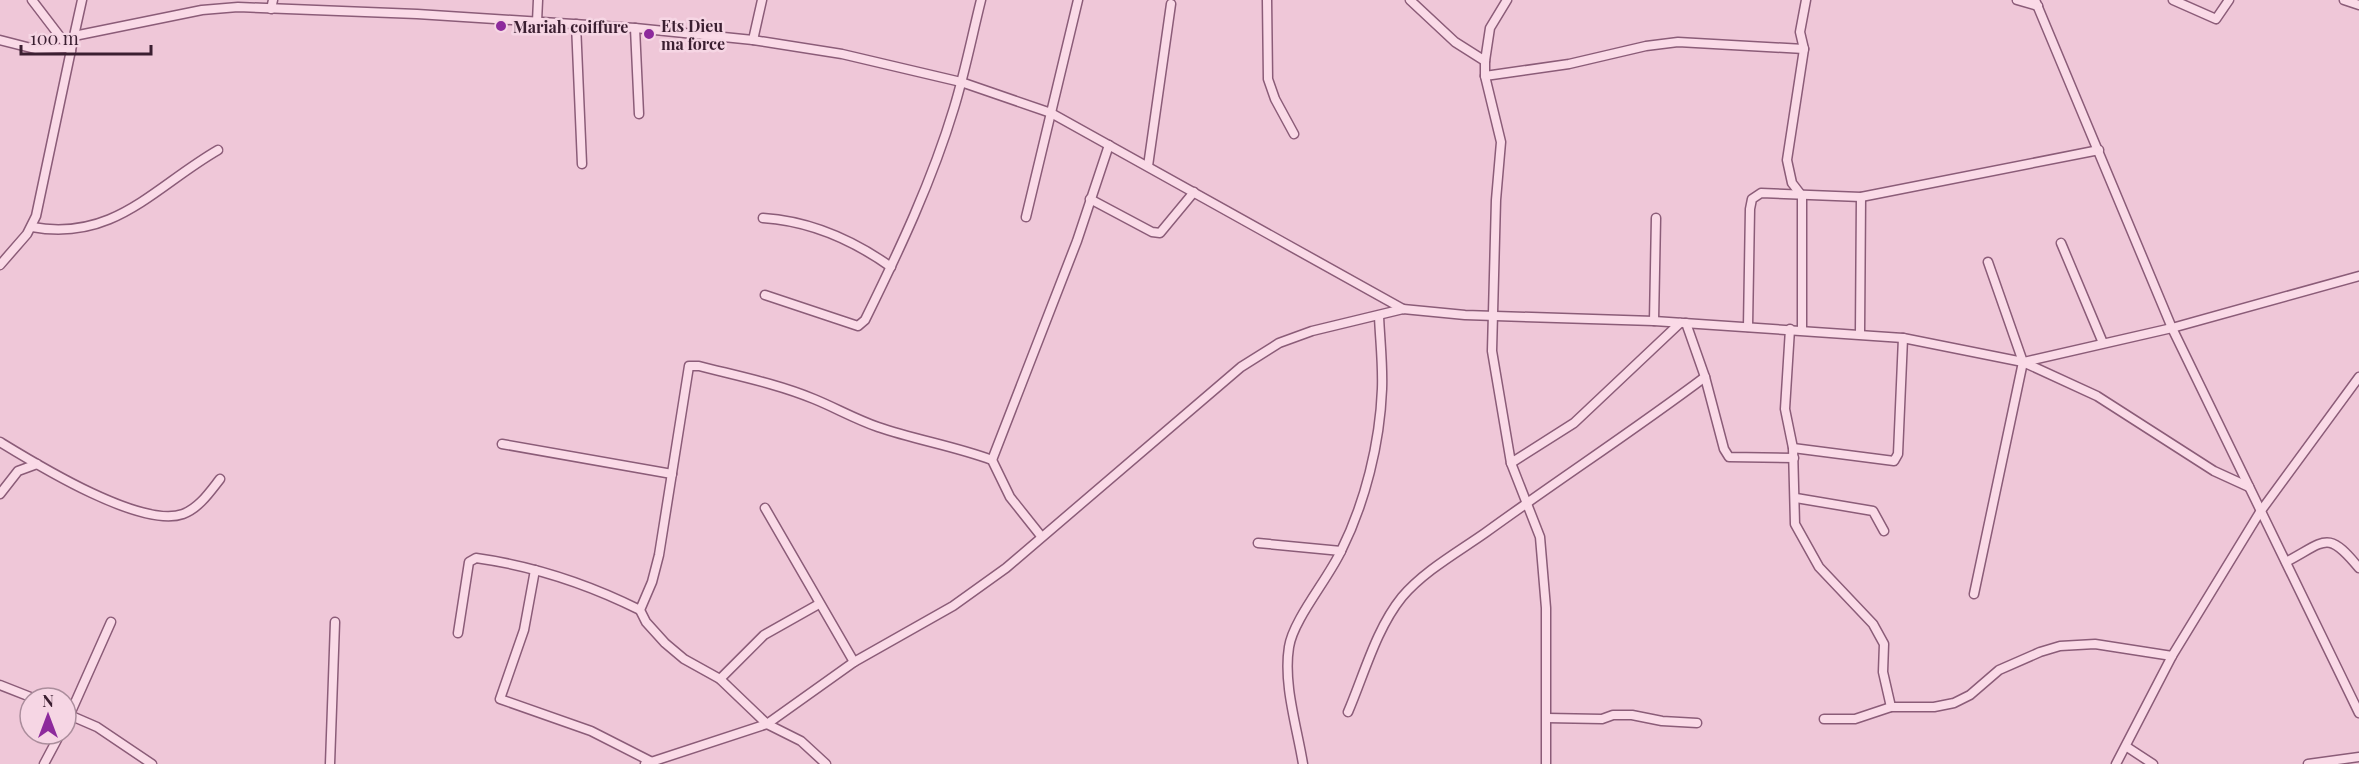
<svg xmlns="http://www.w3.org/2000/svg" width="2359" height="764" font-family="'Playfair Display',serif">
	<rect width="100%" height="100%" fill="#efc7d8"/>
	<g fill="none" stroke-linecap="round" stroke-linejoin="round">
		<g stroke="#8b5c78" stroke-width="11">
			<g id="street">
				<path d="M 32,0 L 71,51"/>
				<path d="M 1267,0 L 1268,79 L 1275,99 L 1294,134"/>
				<path d="M 1410,0 L 1455,42 L 1485,61"/>
				<path d="M 1507,0 L 1490,28 L 1485,61 L 1485,76 L 1501,142 L 1496,200 L 1492,351 L 1511,463 L 1540,537 L 1546,608 L 1546,764"/>
				<path d="M 2017,0 L 2038,6"/>
				<path d="M 2035,0 L 2172,328 L 2359,713"/>
				<path d="M 2173,0 L 2216,19 L 2229,0"/>
				<path d="M 2344,0 L 2359,5"/>
				<path d="M 271,9 L 273,0"/>
				<path d="M 537,22 L 538,0"/>
				<path d="M 576,24 L 582,164"/>
				<path d="M 635,28 L 639,114"/>
				<path d="M 74,36 L 82,0"/>
				<path d="M 0,40 L 35,49 L 68,48"/>
				<path d="M 753,40 L 762,0"/>
				<path d="M 1485,76 L 1569,64 L 1646,46 L 1678,42 L 1804,49"/>
				<path d="M 1148,166 L 1171,4"/>
				<path d="M 1090,199 L 1152,232 L 1160,233 L 1194,192"/>
				<path d="M 1026,217 L 1078,0"/>
				<path d="M 763,218 C 810,221 853,240 891,267"/>
				<path d="M 32,227 C 114,242 154,187 218,150"/>
				<path d="M 2061,243 L 2103,343"/>
				<path d="M 0,265 L 27,234 L 36,216 L 74,36 L 202,10 L 238,7 L 417,14 L 635,28 L 753,40 L 842,54 L 961,82 L 1051,113 L 1403,309"/>
				<path d="M 765,295 L 858,326 L 865,320 C 899,251 932,181 954,108 C 965,72 972,36 981,0"/>
				<path d="M 1654,321 L 1656,218"/>
				<path d="M 1686,323 L 1705,377 L 1724,449 L 1729,457 L 1794,458"/>
				<path d="M 1748,327 L 1750,209 L 1752,199 L 1761,193 L 1861,197 L 2099,150"/>
				<path d="M 1790,329 L 1785,409 L 1793,448 L 1795,524 L 1819,567 L 1873,624 L 1884,644 L 1883,672 L 1891,707"/>
				<path d="M 1802,330 L 1802,196 L 1792,183 L 1787,160 L 1804,49 L 1800,32 L 1806,0"/>
				<path d="M 1860,333 L 1861,197"/>
				<path d="M 2024,362 L 2172,328 L 2359,276"/>
				<path d="M 0,442 C 36,464 141,529 183,514 C 199,508 209,493 220,479"/>
				<path d="M 502,444 L 672,474"/>
				<path d="M 1793,448 L 1894,461 L 1898,454 L 1903,338"/>
				<path d="M 992,460 L 1077,241 L 1109,145"/>
				<path d="M 1511,463 L 1574,423 L 1680,323"/>
				<path d="M 0,494 L 18,471 L 37,464"/>
				<path d="M 1796,498 L 1873,511 L 1884,531"/>
				<path d="M 765,508 L 854,662"/>
				<path d="M 1258,543 L 1341,551"/>
				<path d="M 2286,562 C 2326,541 2327,529 2359,568"/>
				<path d="M 535,570 L 524,630 L 500,699 L 591,731 L 652,762"/>
				<path d="M 1974,594 L 2023,362 L 1988,262"/>
				<path d="M 458,633 L 469,562 L 476,558 C 533,566 588,584 640,610"/>
				<path d="M 720,679 L 764,635 L 819,604"/>
				<path d="M 0,685 L 33,698"/>
				<path d="M 1348,712 C 1364,675 1376,629 1402,597 C 1424,571 1458,552 1485,533 C 1558,480 1633,431 1705,377"/>
				<path d="M 67,714 L 97,727 L 152,764"/>
				<path d="M 1547,718 L 1602,719 L 1613,715 L 1632,715 L 1662,721 L 1697,723"/>
				<path d="M 1824,719 L 1855,719 L 1891,707 L 1934,707 L 1954,703 L 1970,695 L 1999,670 L 2040,652 L 2060,646 L 2095,644 L 2172,656"/>
				<path d="M 66,723 L 111,622"/>
				<path d="M 2127,747 L 2153,764"/>
				<path d="M 44,764 L 60,734"/>
				<path d="M 330,764 L 335,622"/>
				<path d="M 645,764 L 767,724 L 854,662 L 953,606 L 1006,568 L 1241,367 L 1279,343 L 1312,331 L 1403,309 L 1465,315 L 1654,321 L 1903,338 L 2023,362 L 2097,396 L 2214,471 L 2249,487"/>
				<path d="M 826,764 L 801,741 L 767,724 L 720,679 L 684,659 L 665,643 L 646,622 L 640,610 L 652,582 L 659,555 L 689,366 L 699,366 C 738,376 778,384 814,399 C 836,408 855,419 878,427 C 916,440 954,446 992,460 L 1010,497 L 1041,536"/>
				<path d="M 1303,764 C 1297,727 1283,684 1289,647 C 1293,620 1328,579 1341,551 C 1365,503 1380,443 1382,389 C 1383,365 1380,340 1379,316"/>
				<path d="M 2116,764 L 2172,656 L 2260,512 L 2359,377"/>
				<path d="M 2308,764 L 2359,757"/>
			</g>
		</g>
		<use href="#street" stroke="#fadae7" stroke-width="8"/>
	</g>
	<g fill="#8d2a9c" stroke="#f6d6e4" stroke-width="2">
		<circle cx="501" cy="26" r="6"/>
		<circle cx="649" cy="34" r="6"/>
	</g>
	<g text-anchor="middle" dominant-baseline="central" stroke-width="5" stroke-linejoin="round" paint-order="stroke">
		<g font-size="16" font-weight="bold" fill="#3b1f31" stroke="#f6d6e4" text-anchor="start">
			<text x="661" y="25">Ets Dieu<tspan x="661" dy="18">ma force</tspan></text>
			<text x="513" y="26">Mariah coiffure</text>
		</g>
	</g>
	<g transform="translate(48 716)"><circle r="28" fill="#f6d6e4" stroke="#ab8d9c" stroke-width="1.5"/>
	<path d="M0-4.5L10 22L0 15L-10 22Z" fill="#8d2a9c"/>
	<text y="-9" font-size="16" font-weight="bold" text-anchor="middle" fill="#3b1f31">N</text>
	</g>
	<path d="M21 45v9h130v-9" fill="none" stroke="#3b1f31" stroke-width="3"/>
	<text x="30" y="45" font-size="18" fill="#3b1f31" stroke="#f6d6e4" stroke-width="4.5" paint-order="stroke">100 m</text>
</svg>
